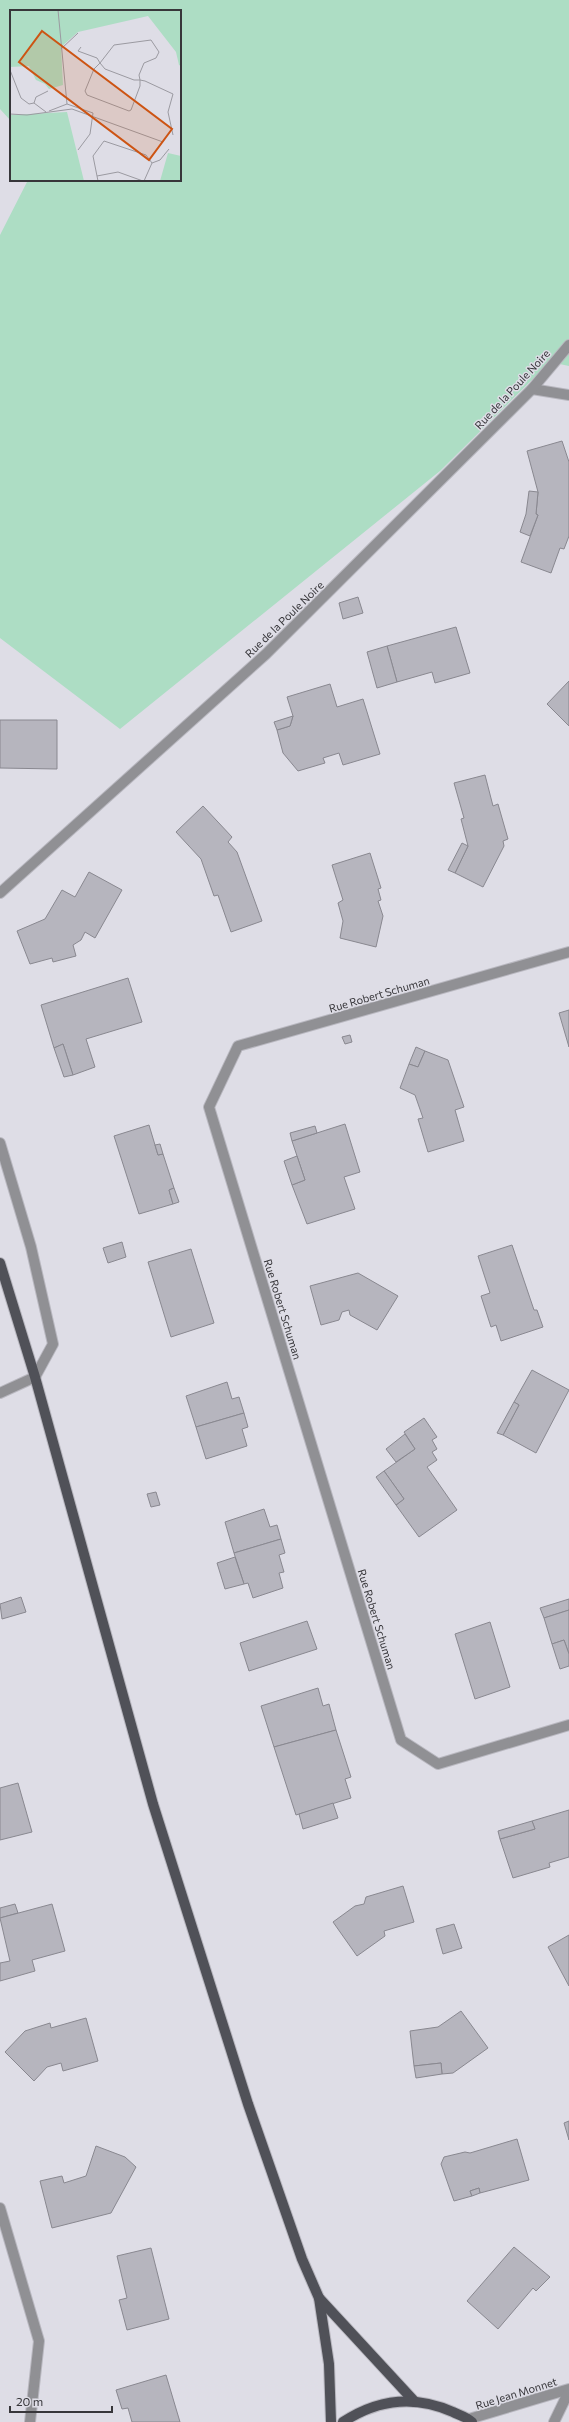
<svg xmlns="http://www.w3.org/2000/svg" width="569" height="2422" font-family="Commissioner,sans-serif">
	<rect width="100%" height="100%" fill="#dedde6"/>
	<path fill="#adddc4" d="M 0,0 L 569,0 L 569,366 L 550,362 L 440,471 L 120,729 L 0,638 L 0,235 L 28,180 L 180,180 L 180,11 L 11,11 L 11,121 L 0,109 Z"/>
	<g fill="#b6b5be" stroke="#898890">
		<path d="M 562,441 L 569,462 L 569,536 L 564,549 L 560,548 L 551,573 L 521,562 L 538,515 L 536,514 L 538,492 L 527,451 Z"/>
		<path d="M 529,491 L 538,492 L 536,514 L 538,515 L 530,536 L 520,532 L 526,514 Z"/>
		<path d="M 358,597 L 363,613 L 343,619 L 339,603 Z"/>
		<path d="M 456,627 L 470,673 L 435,683 L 432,672 L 397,682 L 387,646 Z"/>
		<path d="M 387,646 L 397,682 L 377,688 L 367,652 Z"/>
		<path d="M 569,681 L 569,726 L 547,704 Z"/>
		<path d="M 330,684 L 337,707 L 363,699 L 380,754 L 343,765 L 339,753 L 323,758 L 325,763 L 298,771 L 283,753 L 277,730 L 290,726 L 293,716 L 287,697 Z"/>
		<path d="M 293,716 L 290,726 L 277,730 L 274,722 Z"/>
		<path d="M 0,720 L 57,720 L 57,769 L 0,768 Z"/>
		<path d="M 485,775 L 493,806 L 498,804 L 508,839 L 503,841 L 504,846 L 483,887 L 455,873 L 468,846 L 461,819 L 464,818 L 454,783 Z"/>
		<path d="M 203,806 L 232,837 L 228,842 L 237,852 L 262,921 L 231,932 L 218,895 L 214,896 L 201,859 L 176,832 Z"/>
		<path d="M 462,843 L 468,846 L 455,873 L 448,870 Z"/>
		<path d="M 370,853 L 381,888 L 378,889 L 381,900 L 378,901 L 383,916 L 376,947 L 340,938 L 343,921 L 338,903 L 343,900 L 332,865 Z"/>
		<path d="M 89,872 L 122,890 L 95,938 L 85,932 L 81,940 L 73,945 L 76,956 L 53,962 L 52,958 L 30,964 L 17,931 L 45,919 L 62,890 L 75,897 Z"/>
		<path d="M 128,978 L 142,1022 L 86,1039 L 95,1067 L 73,1075 L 63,1044 L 54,1048 L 41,1005 Z"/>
		<path d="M 569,1010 L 569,1047 L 559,1013 Z"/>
		<path d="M 350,1035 L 352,1042 L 345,1044 L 342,1037 Z"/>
		<path d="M 63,1044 L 73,1075 L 64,1077 L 54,1048 Z"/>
		<path d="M 416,1047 L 425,1051 L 418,1067 L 409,1064 Z"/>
		<path d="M 425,1051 L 448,1060 L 464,1107 L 455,1110 L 464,1141 L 428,1152 L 418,1119 L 423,1118 L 415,1095 L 400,1088 L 409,1064 L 418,1067 Z"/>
		<path d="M 345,1124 L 360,1172 L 344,1177 L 355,1209 L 307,1224 L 292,1185 L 305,1180 L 292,1141 Z"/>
		<path d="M 149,1125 L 158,1155 L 163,1154 L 174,1188 L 169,1190 L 173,1204 L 139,1214 L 114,1136 Z"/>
		<path d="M 315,1126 L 317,1133 L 292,1141 L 290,1133 Z"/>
		<path d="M 160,1144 L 163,1154 L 158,1155 L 155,1145 Z"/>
		<path d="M 297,1156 L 305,1180 L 292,1185 L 284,1161 Z"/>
		<path d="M 174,1188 L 179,1202 L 173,1204 L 169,1190 Z"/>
		<path d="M 122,1242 L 126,1257 L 108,1263 L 103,1248 Z"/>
		<path d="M 512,1245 L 534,1310 L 537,1310 L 543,1327 L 501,1341 L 496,1325 L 491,1327 L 481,1296 L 490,1293 L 478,1256 Z"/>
		<path d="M 191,1249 L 214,1323 L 171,1337 L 148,1262 Z"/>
		<path d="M 358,1273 L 398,1296 L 377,1330 L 350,1315 L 349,1310 L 342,1312 L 339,1320 L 321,1325 L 310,1286 Z"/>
		<path d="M 532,1370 L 569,1390 L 536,1453 L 503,1435 L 519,1405 L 514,1402 Z"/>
		<path d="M 227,1382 L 232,1399 L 239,1397 L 244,1413 L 196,1427 L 186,1396 Z"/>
		<path d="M 514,1402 L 519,1405 L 503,1435 L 497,1433 Z"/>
		<path d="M 244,1413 L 248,1427 L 242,1429 L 247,1446 L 206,1459 L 196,1427 Z"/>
		<path d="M 424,1418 L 437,1437 L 432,1440 L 437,1449 L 432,1452 L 437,1460 L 427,1467 L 457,1510 L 419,1537 L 396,1505 L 404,1499 L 384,1471 L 415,1449 L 404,1432 Z"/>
		<path d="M 405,1434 L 415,1449 L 396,1462 L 386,1449 Z"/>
		<path d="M 384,1471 L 404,1499 L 396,1505 L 376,1477 Z"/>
		<path d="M 156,1492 L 160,1505 L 151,1507 L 147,1494 Z"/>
		<path d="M 264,1509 L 270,1527 L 277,1525 L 281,1539 L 234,1553 L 225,1522 Z"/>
		<path d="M 281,1539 L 285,1553 L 279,1555 L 284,1572 L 279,1573 L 283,1588 L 253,1598 L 248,1583 L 244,1584 L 234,1553 Z"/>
		<path d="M 235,1557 L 244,1584 L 225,1589 L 217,1563 Z"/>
		<path d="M 21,1597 L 26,1612 L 2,1619 L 0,1604 Z"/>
		<path d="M 569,1599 L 569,1610 L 544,1618 L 540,1608 Z"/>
		<path d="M 569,1610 L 569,1654 L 564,1640 L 552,1644 L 544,1618 Z"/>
		<path d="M 307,1621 L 317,1649 L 249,1671 L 240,1643 Z"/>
		<path d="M 490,1622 L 510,1687 L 475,1699 L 455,1634 Z"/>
		<path d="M 564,1640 L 569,1654 L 569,1666 L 560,1669 L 552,1644 Z"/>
		<path d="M 318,1688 L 323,1706 L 329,1704 L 336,1730 L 274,1747 L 261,1706 Z"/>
		<path d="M 336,1730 L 351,1777 L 345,1779 L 351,1798 L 296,1815 L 274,1747 Z"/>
		<path d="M 18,1783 L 32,1832 L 0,1840 L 0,1788 Z"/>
		<path d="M 333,1803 L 338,1818 L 303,1829 L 299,1814 Z"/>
		<path d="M 569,1810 L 569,1857 L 549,1863 L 550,1867 L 513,1878 L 500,1839 L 535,1829 L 532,1821 Z"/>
		<path d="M 532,1821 L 535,1829 L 500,1839 L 498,1831 Z"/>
		<path d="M 403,1886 L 414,1922 L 384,1931 L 385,1936 L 357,1956 L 333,1922 L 355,1906 L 364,1904 L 366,1897 Z"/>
		<path d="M 15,1904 L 18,1913 L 0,1918 L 0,1908 Z"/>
		<path d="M 52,1904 L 65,1951 L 32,1960 L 35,1971 L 0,1981 L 0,1963 L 10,1961 L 0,1918 Z"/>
		<path d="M 454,1924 L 462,1948 L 443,1954 L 436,1929 Z"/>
		<path d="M 569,1935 L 569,1986 L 548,1947 Z"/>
		<path d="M 461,2011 L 488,2048 L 453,2073 L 442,2074 L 441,2063 L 414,2066 L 410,2031 L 438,2027 Z"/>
		<path d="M 86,2018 L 98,2061 L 63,2071 L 61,2063 L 47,2067 L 34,2081 L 5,2052 L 25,2031 L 50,2023 L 51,2028 Z"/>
		<path d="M 441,2063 L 442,2074 L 416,2078 L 414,2066 Z"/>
		<path d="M 569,2121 L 569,2140 L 564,2123 Z"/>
		<path d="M 517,2139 L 529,2180 L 480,2193 L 479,2188 L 470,2191 L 472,2196 L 454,2201 L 441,2164 L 444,2157 L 465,2152 L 470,2153 Z"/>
		<path d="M 96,2146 L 125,2157 L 136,2167 L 111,2213 L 52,2228 L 40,2181 L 62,2176 L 64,2183 L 86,2176 Z"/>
		<path d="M 479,2188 L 480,2193 L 472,2196 L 470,2191 Z"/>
		<path d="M 514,2247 L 550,2277 L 536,2291 L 533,2288 L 498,2329 L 467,2301 Z"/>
		<path d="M 151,2248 L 169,2319 L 127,2330 L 119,2300 L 127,2298 L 117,2256 Z"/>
		<path d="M 166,2375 L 180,2422 L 132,2422 L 128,2408 L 122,2409 L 116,2390 Z"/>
	</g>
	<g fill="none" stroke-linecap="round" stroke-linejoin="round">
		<g stroke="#b9b8c0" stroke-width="12">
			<g id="minor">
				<path d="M 532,389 L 569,395"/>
				<path d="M 0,893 L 266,654 L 532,389 L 569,345"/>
				<path d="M 569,952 L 238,1046 L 209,1107 L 401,1740 L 438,1764 L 569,1725"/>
				<path d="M 0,1143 L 31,1247 L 53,1344 L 35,1377 L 0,1393"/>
				<path d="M 0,2208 L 39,2341 L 30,2422"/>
				<path d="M 469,2419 L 569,2389"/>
				<path d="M 554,2422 L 569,2391"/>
			</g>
		</g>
		<g stroke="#b9b8c0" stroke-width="12">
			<g id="major">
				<path d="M 0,1263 L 35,1377 L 153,1804 L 248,2104 L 302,2259 L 319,2298 L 329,2364 L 331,2422"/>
				<path d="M 319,2298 L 415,2402"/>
				<path d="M 343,2422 C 378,2399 415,2395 453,2412 C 459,2415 467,2417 472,2422"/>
			</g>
		</g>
		<use href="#minor" stroke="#909094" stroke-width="10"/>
		<use href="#major" stroke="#505158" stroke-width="10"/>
	</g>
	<g text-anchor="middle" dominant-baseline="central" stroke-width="3" stroke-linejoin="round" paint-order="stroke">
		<g font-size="11" fill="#37363a" stroke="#dedde6">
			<text transform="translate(512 389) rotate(-47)">Rue de la Poule Noire</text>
			<text transform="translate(284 619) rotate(-44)">Rue de la Poule Noire</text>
			<text transform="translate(379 994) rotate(-16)">Rue Robert Schuman</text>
			<text transform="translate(283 1309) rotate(73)">Rue Robert Schuman</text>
			<text transform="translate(377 1619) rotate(73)">Rue Robert Schuman</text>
			<text transform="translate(516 2393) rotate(-17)">Rue Jean Monnet</text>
		</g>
	</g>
	<g transform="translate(10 10)">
		<rect width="171" height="171" fill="#dedde6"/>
		<path d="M 0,0 L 171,0 L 171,56 L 169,55 L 166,42 L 138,6 L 68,22 L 51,37 L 53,75 L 39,79 L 35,74 L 26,70 L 19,56 L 0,57 ZM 57,102 L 74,171 L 0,171 L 0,105 ZM 158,143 L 171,146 L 171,171 L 150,171 Z" fill="#adddc4"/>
		<path fill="none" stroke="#9b9aa1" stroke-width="1" d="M 48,0 L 57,94M 71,37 L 68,41 L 87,48 L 90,53 L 84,59 L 75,81 L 77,85 L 119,101 L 121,100 L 130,76 L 130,70 L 129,65 L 134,53 L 146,48 L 149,42 L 141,30 L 104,35 L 90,53 L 95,59 L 124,70 L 130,70 L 135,71 L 163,84 L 158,102 L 163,125M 51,39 L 68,23M 0,60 L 11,88 L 19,94 L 24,93M 39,101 L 57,94 L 83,103 L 80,124 L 68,140M 36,102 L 24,93 L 26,87 L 38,81M 0,104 L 17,105 L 62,99 L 153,132M 87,166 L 108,162 L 133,171M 88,171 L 83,146 L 94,131 L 136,145 L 142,153M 134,171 L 142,153 L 150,150 L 159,139"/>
		<path fill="#cd5413" fill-opacity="0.15" stroke="#cd5413" stroke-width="2" d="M 32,21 L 162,119 L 139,150 L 9,52 Z"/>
		<rect width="171" height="171" fill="none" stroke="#37363a" stroke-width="2"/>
	</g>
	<path d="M10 2406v6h102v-6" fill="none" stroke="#37363a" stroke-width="2"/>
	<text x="16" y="2406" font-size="12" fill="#37363a" stroke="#dedde6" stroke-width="3" paint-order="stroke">20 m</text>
</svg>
